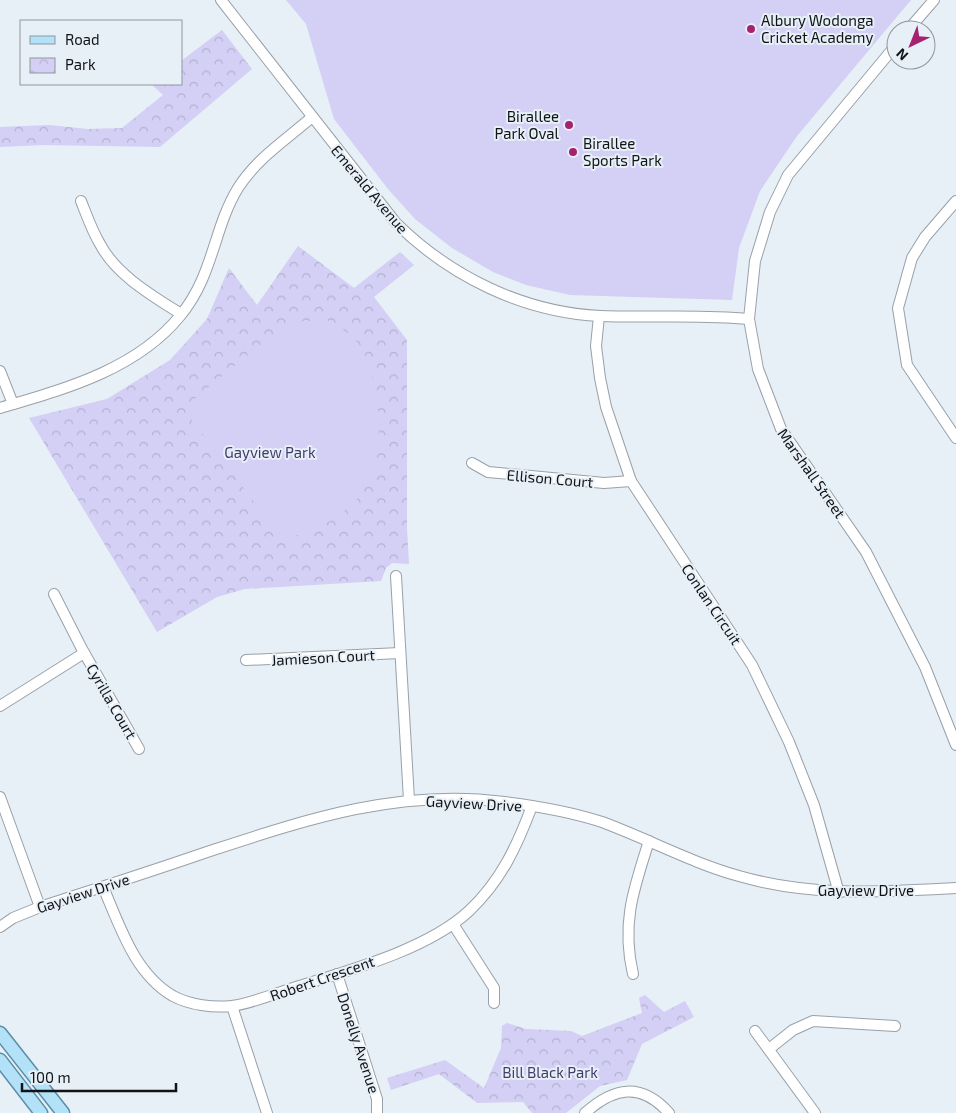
<svg xmlns="http://www.w3.org/2000/svg" width="956" height="1113" font-family="'Exo 2',sans-serif">
	<defs>
		<pattern id="park-crowns" width="20" height="18" patternUnits="userSpaceOnUse" patternTransform="scale(1.25)"><rect width="20" height="18" fill="#d3cff5"/><path d="M2 6a3 3 0 1 1 6 0M12 15a3 3 0 1 1 6 0" fill="none" stroke="#b4b1d1"/></pattern>
	</defs>
	<rect width="100%" height="100%" fill="#e7eff7"/>
	<g fill="url(#park-crowns)">
		<path d="M 222,30 L 252,69 L 160,147 L 44,145 L 0,147 L 0,127 L 49,125 L 88,129 L 122,128 L 163,95 L 151,84 L 181,84 L 181,61 Z"/>
		<path d="M 298,246 L 354,288 L 400,252 L 414,265 L 374,297 L 407,340 L 407,528 L 409,564 L 392,563 L 386,568 L 381,581 L 245,589 L 217,597 L 157,632 L 29,418 L 107,399 L 170,360 L 207,319 L 229,268 L 257,305 Z"/>
		<path d="M 645,995 L 664,1012 L 685,1001 L 694,1017 L 642,1044 L 627,1080 L 600,1086 L 566,1113 L 532,1113 L 523,1102 L 477,1103 L 439,1074 L 391,1090 L 387,1078 L 445,1060 L 484,1088 L 501,1048 L 502,1026 L 507,1023 L 526,1029 L 571,1031 L 582,1036 L 642,1013 L 639,998 Z"/>
	</g>
	<g fill="#d3cff5">
		<path d="M 286,0 L 911,0 L 797,136 L 760,191 L 739,248 L 732,300 L 570,295 L 526,285 L 493,272 L 452,248 L 415,219 L 388,189 L 334,119 L 306,24 Z"/>
		<path d="M 327,320 C 338,327 353,334 360,346 C 383,385 389,468 354,502 C 336,520 316,530 291,537 L 274,528 L 191,419 L 193,400 L 288,322 Z"/>
	</g>
	<g fill="none" stroke-linecap="round" stroke-linejoin="round">
		<g stroke="#99a0a8" stroke-width="12">
			<g id="minor">
				<path d="M 221,0 L 396,223 C 451,277 523,312 600,316 C 650,318 700,314 749,319"/>
				<path d="M 908,30 L 934,0"/>
				<path d="M 896,45 L 788,175 L 770,212 L 755,261 L 749,319 L 758,369 L 781,429 L 866,552 L 925,667 L 956,745"/>
				<path d="M 81,201 C 87,216 92,231 100,244 C 116,275 153,296 181,314"/>
				<path d="M 956,201 L 925,237 L 912,258 L 898,308 L 907,365 L 956,438"/>
				<path d="M 599,316 L 596,346 L 600,378 L 606,407 L 631,481 L 752,665 L 789,742 L 814,805 L 839,893"/>
				<path d="M 0,371 L 13,404"/>
				<path d="M 0,408 C 64,389 136,370 180,316 C 214,275 213,229 238,188 C 257,158 286,140 312,117"/>
				<path d="M 472,463 L 488,472 L 604,483 L 631,481"/>
				<path d="M 396,576 L 409,800"/>
				<path d="M 54,594 L 82,649 L 139,749"/>
				<path d="M 246,660 L 400,653"/>
				<path d="M 0,706 L 84,653"/>
				<path d="M 0,797 L 40,907"/>
				<path d="M 103,887 C 120,926 134,973 173,996 C 190,1005 213,1008 232,1006 C 252,1003 274,994 293,988 C 347,971 427,950 469,911 C 501,881 517,846 532,806"/>
				<path d="M 453,924 L 494,988 L 494,1003"/>
				<path d="M 0,927 L 13,918 L 40,907 C 96,889 152,871 207,852 C 305,820 399,788 504,802 C 537,806 571,812 602,822 C 648,839 692,863 739,876 C 811,897 882,892 956,888"/>
				<path d="M 337,974 L 377,1099 L 377,1113"/>
				<path d="M 633,974 C 621,923 634,888 649,841"/>
				<path d="M 232,1006 L 267,1113"/>
				<path d="M 755,1031 L 815,1113"/>
				<path d="M 769,1049 L 793,1030 L 813,1021 L 895,1026"/>
				<path d="M 585,1113 C 614,1087 641,1082 669,1113"/>
			</g>
		</g>
		<g stroke="#5a8da6" stroke-width="15">
			<g id="major">
				<path d="M 0,1033 L 63,1113"/>
				<path d="M 0,1060 L 41,1113"/>
			</g>
		</g>
		<use href="#minor" stroke="#fff" stroke-width="10"/>
		<use href="#major" stroke="#b3e2f8" stroke-width="12"/>
	</g>
	<g fill="#a6226e" stroke="#e7eff7" stroke-width="2">
		<circle cx="751" cy="29" r="5"/>
		<circle cx="569" cy="125" r="5"/>
		<circle cx="573" cy="152" r="5"/>
	</g>
	<g text-anchor="middle" dominant-baseline="central" stroke-width="4" stroke-linejoin="round" paint-order="stroke">
		<g font-size="15" fill="#111417" stroke="#e7eff7" text-anchor="start">
			<text x="761" y="20">Albury Wodonga<tspan x="761" dy="17">Cricket Academy</tspan></text>
			<text x="559" y="116" text-anchor="end">Birallee<tspan x="559" dy="17">Park Oval</tspan></text>
			<text x="583" y="143">Birallee<tspan x="583" dy="17">Sports Park</tspan></text>
		</g>
		<g font-size="15" fill="#111417" stroke="#e7eff7">
			<text transform="translate(370 189) rotate(50)">Emerald Avenue</text>
			<text transform="translate(812 473) rotate(55)">Marshall Street</text>
			<text transform="translate(550 478) rotate(5)">Ellison Court</text>
			<text transform="translate(712 604) rotate(56)">Conlan Circuit</text>
			<text transform="translate(323 657) rotate(-3)">Jamieson Court</text>
			<text transform="translate(112 701) rotate(60)">Cyrilla Court</text>
			<text transform="translate(474 803) rotate(3)">Gayview Drive</text>
			<text x="866" y="890">Gayview Drive</text>
			<text transform="translate(83 893) rotate(-18)">Gayview Drive</text>
			<text transform="translate(322 978) rotate(-19)">Robert Crescent</text>
			<text transform="translate(359 1043) rotate(72)">Donelly Avenue</text>
		</g>
		<g font-size="15" fill="#443b6c" stroke="#e7eff7">
			<text x="270" y="452">Gayview Park</text>
			<text x="550" y="1072">Bill Black Park</text>
		</g>
	</g>
	<rect x="20" y="20" width="162" height="65" fill="#e7eff7" stroke="#91979d"/>
	<rect x="30" y="36" width="25" height="8" fill="#b3e2f8" stroke="#91979d"/>
	<text x="65" y="45" font-size="15" fill="#111417">Road</text>
	<rect x="30" y="58" width="25" height="15" fill="url(#park-crowns)" stroke="#91979d"/>
	<text x="65" y="70" font-size="15" fill="#111417">Park</text>
	<g transform="translate(911 45) rotate(223)"><circle r="24" fill="#e7eff7" stroke="#91979d"/>
	<path d="M0-4L9 19L0 12L-9 19Z" fill="#a6226e"/>
	<text y="-8" font-size="14" font-weight="bold" text-anchor="middle" fill="#111417">N</text>
	</g>
	<path d="M22 1083v8h154v-8" fill="none" stroke="#111417" stroke-width="2.5"/>
	<text x="30" y="1083" font-size="15" fill="#111417" stroke="#e7eff7" stroke-width="4" paint-order="stroke">100 m</text>
</svg>
